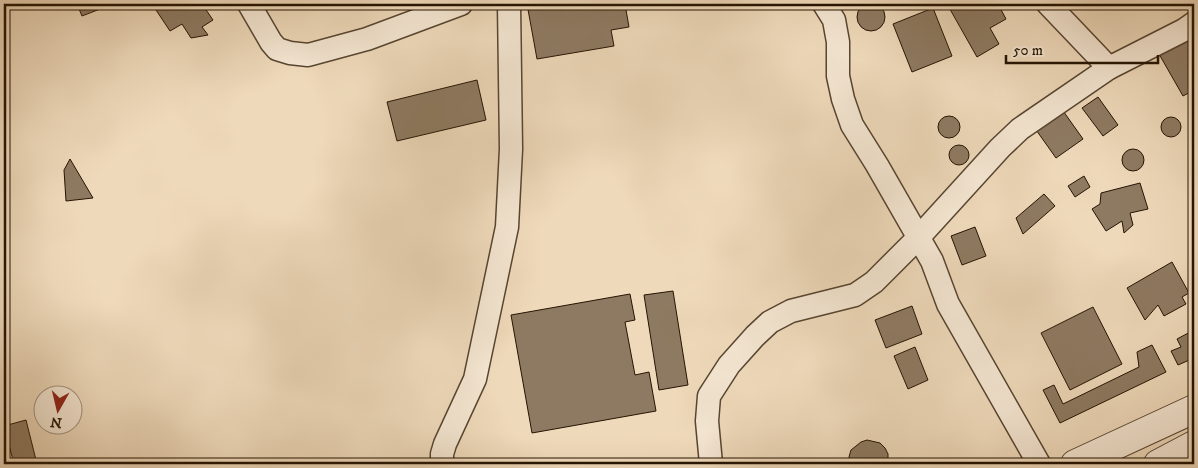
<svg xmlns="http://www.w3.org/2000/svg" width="1198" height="468" font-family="'IM FELL DW Pica',serif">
	<rect width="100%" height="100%" fill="#eed9ba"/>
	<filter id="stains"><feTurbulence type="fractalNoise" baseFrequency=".004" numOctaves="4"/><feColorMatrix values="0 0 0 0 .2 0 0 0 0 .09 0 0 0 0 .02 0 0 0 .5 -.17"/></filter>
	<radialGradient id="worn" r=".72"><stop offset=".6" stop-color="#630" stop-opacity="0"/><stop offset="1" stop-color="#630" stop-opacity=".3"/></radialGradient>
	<g fill="#8e7a62" stroke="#251403">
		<circle cx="871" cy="17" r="14"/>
		<path d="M 77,4 L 113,4 L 82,16 Z"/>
		<path d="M 152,4 L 202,4 L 213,20 L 202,27 L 208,35 L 191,38 L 182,24 L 170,31 Z"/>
		<path d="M 527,4 L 625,4 L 629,27 L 611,30 L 614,46 L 537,59 Z"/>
		<path d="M 947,4 L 998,4 L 1006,19 L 990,28 L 999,44 L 977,57 Z"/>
		<path d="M 933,8 L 952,56 L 912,72 L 893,24 Z"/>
		<path d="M 1194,35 L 1194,90 L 1183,96 L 1159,54 Z"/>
		<path d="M 477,80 L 486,120 L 397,141 L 387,102 Z"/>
		<path d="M 1098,97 L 1118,125 L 1103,136 L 1082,108 Z"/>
		<path d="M 1061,108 L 1083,139 L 1056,158 L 1034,127 Z"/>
		<circle cx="949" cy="127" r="11"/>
		<circle cx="1171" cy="127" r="10"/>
		<circle cx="959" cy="155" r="10"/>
		<circle cx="1133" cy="160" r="11"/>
		<path d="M 70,159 L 93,198 L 66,201 L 64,170 Z"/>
		<path d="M 1084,176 L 1090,187 L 1075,197 L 1068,186 Z"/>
		<path d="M 1140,183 L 1148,209 L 1130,213 L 1133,225 L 1124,233 L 1122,221 L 1106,231 L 1092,209 L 1100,204 L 1101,193 Z"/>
		<path d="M 1044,194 L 1055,206 L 1023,234 L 1016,218 Z"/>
		<path d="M 975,227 L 986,256 L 962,265 L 951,236 Z"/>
		<path d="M 1172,262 L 1189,293 L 1182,297 L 1186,304 L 1164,316 L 1158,305 L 1145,320 L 1127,288 Z"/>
		<path d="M 673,291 L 688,385 L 659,390 L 644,295 Z"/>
		<path d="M 630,294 L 635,320 L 625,322 L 635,375 L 649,372 L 656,411 L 532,433 L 511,315 Z"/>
		<path d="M 912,306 L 922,334 L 886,348 L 875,320 Z"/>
		<path d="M 1093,307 L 1122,364 L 1070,390 L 1041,333 Z"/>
		<path d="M 1194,330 L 1194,358 L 1178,365 L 1171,351 L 1181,347 L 1177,339 Z"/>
		<path d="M 1152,345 L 1166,372 L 1060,423 L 1043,390 L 1054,385 L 1063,404 L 1139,367 L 1137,352 Z"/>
		<path d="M 915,347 L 928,380 L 908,389 L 894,356 Z"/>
		<path d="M 26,420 L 37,464 L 14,464 L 4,426 Z"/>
		<path d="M 867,440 L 880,443 L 885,448 L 888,454 L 888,464 L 849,464 L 849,457 L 851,450 L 861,442 Z"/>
	</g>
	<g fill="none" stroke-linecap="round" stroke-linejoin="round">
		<g stroke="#574531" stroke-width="25">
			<g id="minor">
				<path d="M 249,4 L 271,42 L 277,49 L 290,53 L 308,55 L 367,39 L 461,4"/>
				<path d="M 824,4 L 834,20 L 838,42 L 838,76 L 843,99 L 852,125 L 877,165 L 932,261 L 948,304 L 1039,464"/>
				<path d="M 1048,4 L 1109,68"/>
				<path d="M 442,464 L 442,454 L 445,444 L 475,379 L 507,227 L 511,149 L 509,4"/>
				<path d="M 711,464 L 707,421 L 709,396 L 729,365 L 755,336 L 770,322 L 791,311 L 855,295 L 874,282 L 918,238 L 1000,148 L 1020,129 L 1109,68 L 1184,30 L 1194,23"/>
			</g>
		</g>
		<g stroke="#574531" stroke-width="30">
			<g id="tertiary">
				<path d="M 1075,464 L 1194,409"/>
				<path d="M 1158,464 L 1194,445"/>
			</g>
		</g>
		<use href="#minor" stroke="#f4e6d2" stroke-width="22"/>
		<use href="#tertiary" stroke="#f4e6d2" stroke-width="28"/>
	</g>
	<rect width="1198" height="468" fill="none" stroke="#eed9ba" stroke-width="20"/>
	<rect x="5" y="5" width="1188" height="458" fill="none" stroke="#251403" stroke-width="2.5"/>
	<rect x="10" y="10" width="1178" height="448" fill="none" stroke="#251403"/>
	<g transform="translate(58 410) rotate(188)"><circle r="24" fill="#f4e6d2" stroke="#a1927f"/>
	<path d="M0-4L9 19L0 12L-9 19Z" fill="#8f2418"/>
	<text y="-8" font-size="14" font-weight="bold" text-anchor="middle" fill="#251403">N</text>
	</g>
	<path d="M1006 55v8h152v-8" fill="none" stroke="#251403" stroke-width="2.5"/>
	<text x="1013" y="55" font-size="15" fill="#251403" stroke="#f4e6d2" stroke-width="4" paint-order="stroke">50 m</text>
	<rect width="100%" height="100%" filter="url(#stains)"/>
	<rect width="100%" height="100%" fill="url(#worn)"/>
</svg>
